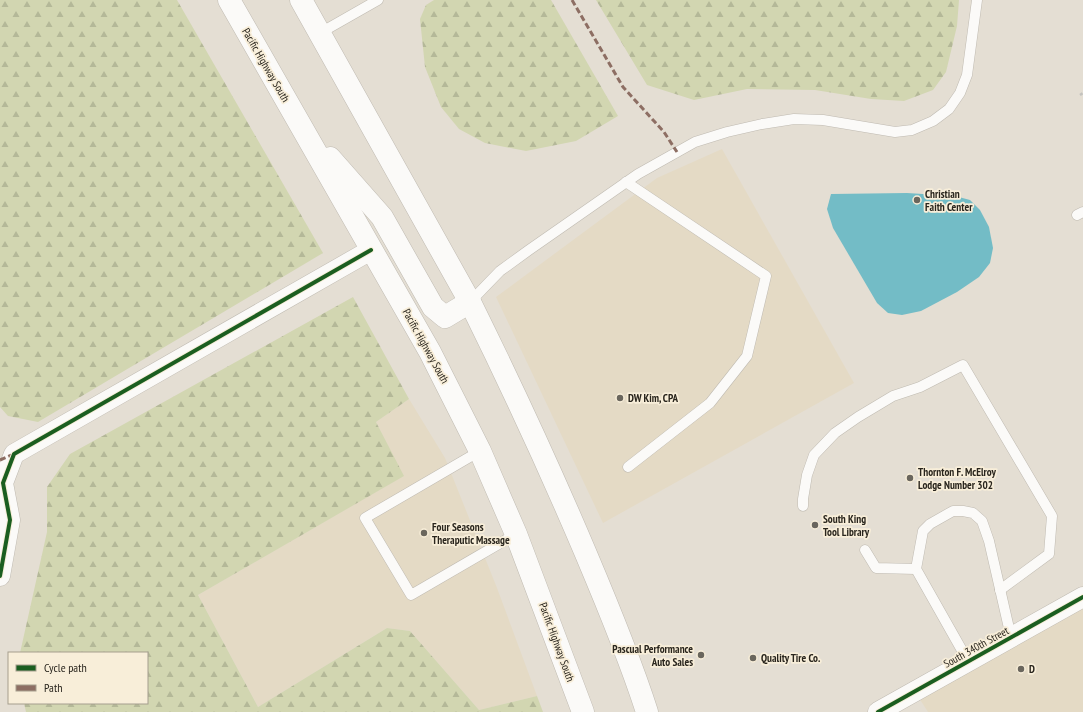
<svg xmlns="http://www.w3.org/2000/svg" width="1083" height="712" font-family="'PT Sans Narrow',sans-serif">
	<defs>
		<pattern id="forest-firs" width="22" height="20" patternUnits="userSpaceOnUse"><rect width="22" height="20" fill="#d2d6b1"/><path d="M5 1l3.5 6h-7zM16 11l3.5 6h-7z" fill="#b4b898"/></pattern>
	</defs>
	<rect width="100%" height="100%" fill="#e4ded3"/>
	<g fill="#e4dac5">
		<path d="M 722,149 L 854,383 L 603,523 L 496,297 L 657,178 Z"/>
		<path d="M 409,399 L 445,458 L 497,588 L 537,696 L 479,710 L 410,631 L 387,628 L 258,707 L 198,595 L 403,476 L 376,422 Z"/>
		<path d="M 1083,607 L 1083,712 L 928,712 L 919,698 Z"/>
	</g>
	<g fill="url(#forest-firs)">
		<path d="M 0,0 L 177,0 L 323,253 L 38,422 L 8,416 L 0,407 Z"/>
		<path d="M 434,0 L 551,0 L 618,116 L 576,141 L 526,151 L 485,143 L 459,129 L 441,107 L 425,67 L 420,19 L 426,5 Z"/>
		<path d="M 596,0 L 959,0 L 957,26 L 946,72 L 933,90 L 904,101 L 871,99 L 815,90 L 747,89 L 694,100 L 647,85 Z"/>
		<path d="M 353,297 L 409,399 L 376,422 L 404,476 L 198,595 L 258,707 L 387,628 L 410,631 L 479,710 L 537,696 L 543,712 L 26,712 L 24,703 L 147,703 L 147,653 L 20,653 L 47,532 L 47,487 L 70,454 Z"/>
	</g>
	<path fill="#73bcc6" d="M 907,193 L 955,196 L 970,200 L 980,210 L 989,227 L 993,248 L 990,263 L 979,277 L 957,292 L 921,311 L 902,315 L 888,313 L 877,303 L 833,228 L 827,209 L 831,194 Z"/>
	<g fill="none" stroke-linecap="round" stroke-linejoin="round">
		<g stroke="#bfbab1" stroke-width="11">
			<g id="lane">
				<path d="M 320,33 L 378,0"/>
				<path d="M 626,182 L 766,276 L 747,356 L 710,403 L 628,467"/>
				<path d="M 1077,215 L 1083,212"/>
				<path d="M 470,302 L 500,271 L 529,250 L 638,174 L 695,142 L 727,132 L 762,124 L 794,119 L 823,120 L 895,132 L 912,130 L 933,121 L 949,109 L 960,93 L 967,75 L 977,0"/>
				<path d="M 480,451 L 365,518 L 411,595 L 516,534"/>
				<path d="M 803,506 L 803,499 L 807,475 L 814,455 L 835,433 L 858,417 L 893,396 L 920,387 L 963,365 L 1052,516 L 1049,554 L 1000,590"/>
				<path d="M 865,550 L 876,568 L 916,569"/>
				<path d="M 968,661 L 916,569 L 923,531 L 930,524 L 953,511 L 963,511 L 973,513 L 982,521 L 989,541 L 1011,637"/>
			</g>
		</g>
		<g stroke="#bfbab1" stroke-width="21">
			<g id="street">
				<path d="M 0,576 L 10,520 L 3,483 L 14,454 L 371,250"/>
				<path d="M 878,712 L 1083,597"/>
			</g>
		</g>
		<g stroke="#bfbab1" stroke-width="23">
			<g id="primary">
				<path d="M 229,0 L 430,352 L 480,451 L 516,534 L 583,712"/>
				<path d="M 301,0 L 470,302 C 511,385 550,469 586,554 C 608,606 630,659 647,712"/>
				<path d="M 330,158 L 382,217 L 433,307 L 445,317 L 470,302"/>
			</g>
		</g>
		<path stroke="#c3c2be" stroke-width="2.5" stroke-dasharray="3 3" stroke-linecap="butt" d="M 1080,95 L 1083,93"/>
		<use href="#lane" stroke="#fbfaf8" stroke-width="10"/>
		<use href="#street" stroke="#fbfaf8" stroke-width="20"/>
		<use href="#primary" stroke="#fbfaf8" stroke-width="22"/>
		<g stroke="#8d6e63" stroke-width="3" stroke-dasharray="6 3" stroke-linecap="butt">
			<path d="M 572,0 L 623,87 L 664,132 L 677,152"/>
			<path d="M 0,460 L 14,454"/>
		</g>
		<g stroke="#f8eed9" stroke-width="6">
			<g id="cycleway">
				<path d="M 0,576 L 10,520 L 3,483 L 14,454 L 371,250"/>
				<path d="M 878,712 L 1083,597"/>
			</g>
		</g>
		<use href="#cycleway" stroke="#1b5e20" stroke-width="4"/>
	</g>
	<g fill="#6a665d" stroke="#f8eed9" stroke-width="1.5">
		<circle cx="917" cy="200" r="4"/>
		<circle cx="620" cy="398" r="4"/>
		<circle cx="910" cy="478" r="4"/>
		<circle cx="815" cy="525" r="4"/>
		<circle cx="424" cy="533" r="4"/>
		<circle cx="701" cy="655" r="4"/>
		<circle cx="753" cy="658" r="4"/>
		<circle cx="1021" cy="669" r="4"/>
	</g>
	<g text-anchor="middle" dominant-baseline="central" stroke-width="3.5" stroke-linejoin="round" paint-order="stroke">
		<g font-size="11" fill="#29251d" stroke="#f8eed9">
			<text transform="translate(266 65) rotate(60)">Pacific Highway South</text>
			<text transform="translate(426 346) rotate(61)">Pacific Highway South</text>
			<text transform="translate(557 642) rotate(70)">Pacific Highway South</text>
			<text transform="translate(976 647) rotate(-29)">South 340th Street</text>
		</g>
		<g font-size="11" font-weight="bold" fill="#29251d" stroke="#f8eed9" text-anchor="start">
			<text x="925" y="194">Christian<tspan x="925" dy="13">Faith Center</tspan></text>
			<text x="628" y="398">DW Kim, CPA</text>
			<text x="918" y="472">Thornton F. McElroy<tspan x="918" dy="13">Lodge Number 302</tspan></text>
			<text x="823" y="519">South King<tspan x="823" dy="13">Tool Library</tspan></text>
			<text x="432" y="527">Four Seasons<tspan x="432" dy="13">Theraputic Massage</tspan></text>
			<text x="693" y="649" text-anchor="end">Pascual Performance<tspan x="693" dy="13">Auto Sales</tspan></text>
			<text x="761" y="658">Quality Tire Co.</text>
			<text x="1029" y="669">D</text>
		</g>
	</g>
	<rect x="8" y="652" width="140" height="52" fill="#f8eed9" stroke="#a59e8e"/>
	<rect x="16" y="665" width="20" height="6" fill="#1b5e20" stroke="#a59e8e"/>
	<text x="44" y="672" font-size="12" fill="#29251d">Cycle path</text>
	<rect x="16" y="685" width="20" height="6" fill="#8d6e63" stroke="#a59e8e"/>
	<text x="44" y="692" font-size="12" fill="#29251d">Path</text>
</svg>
